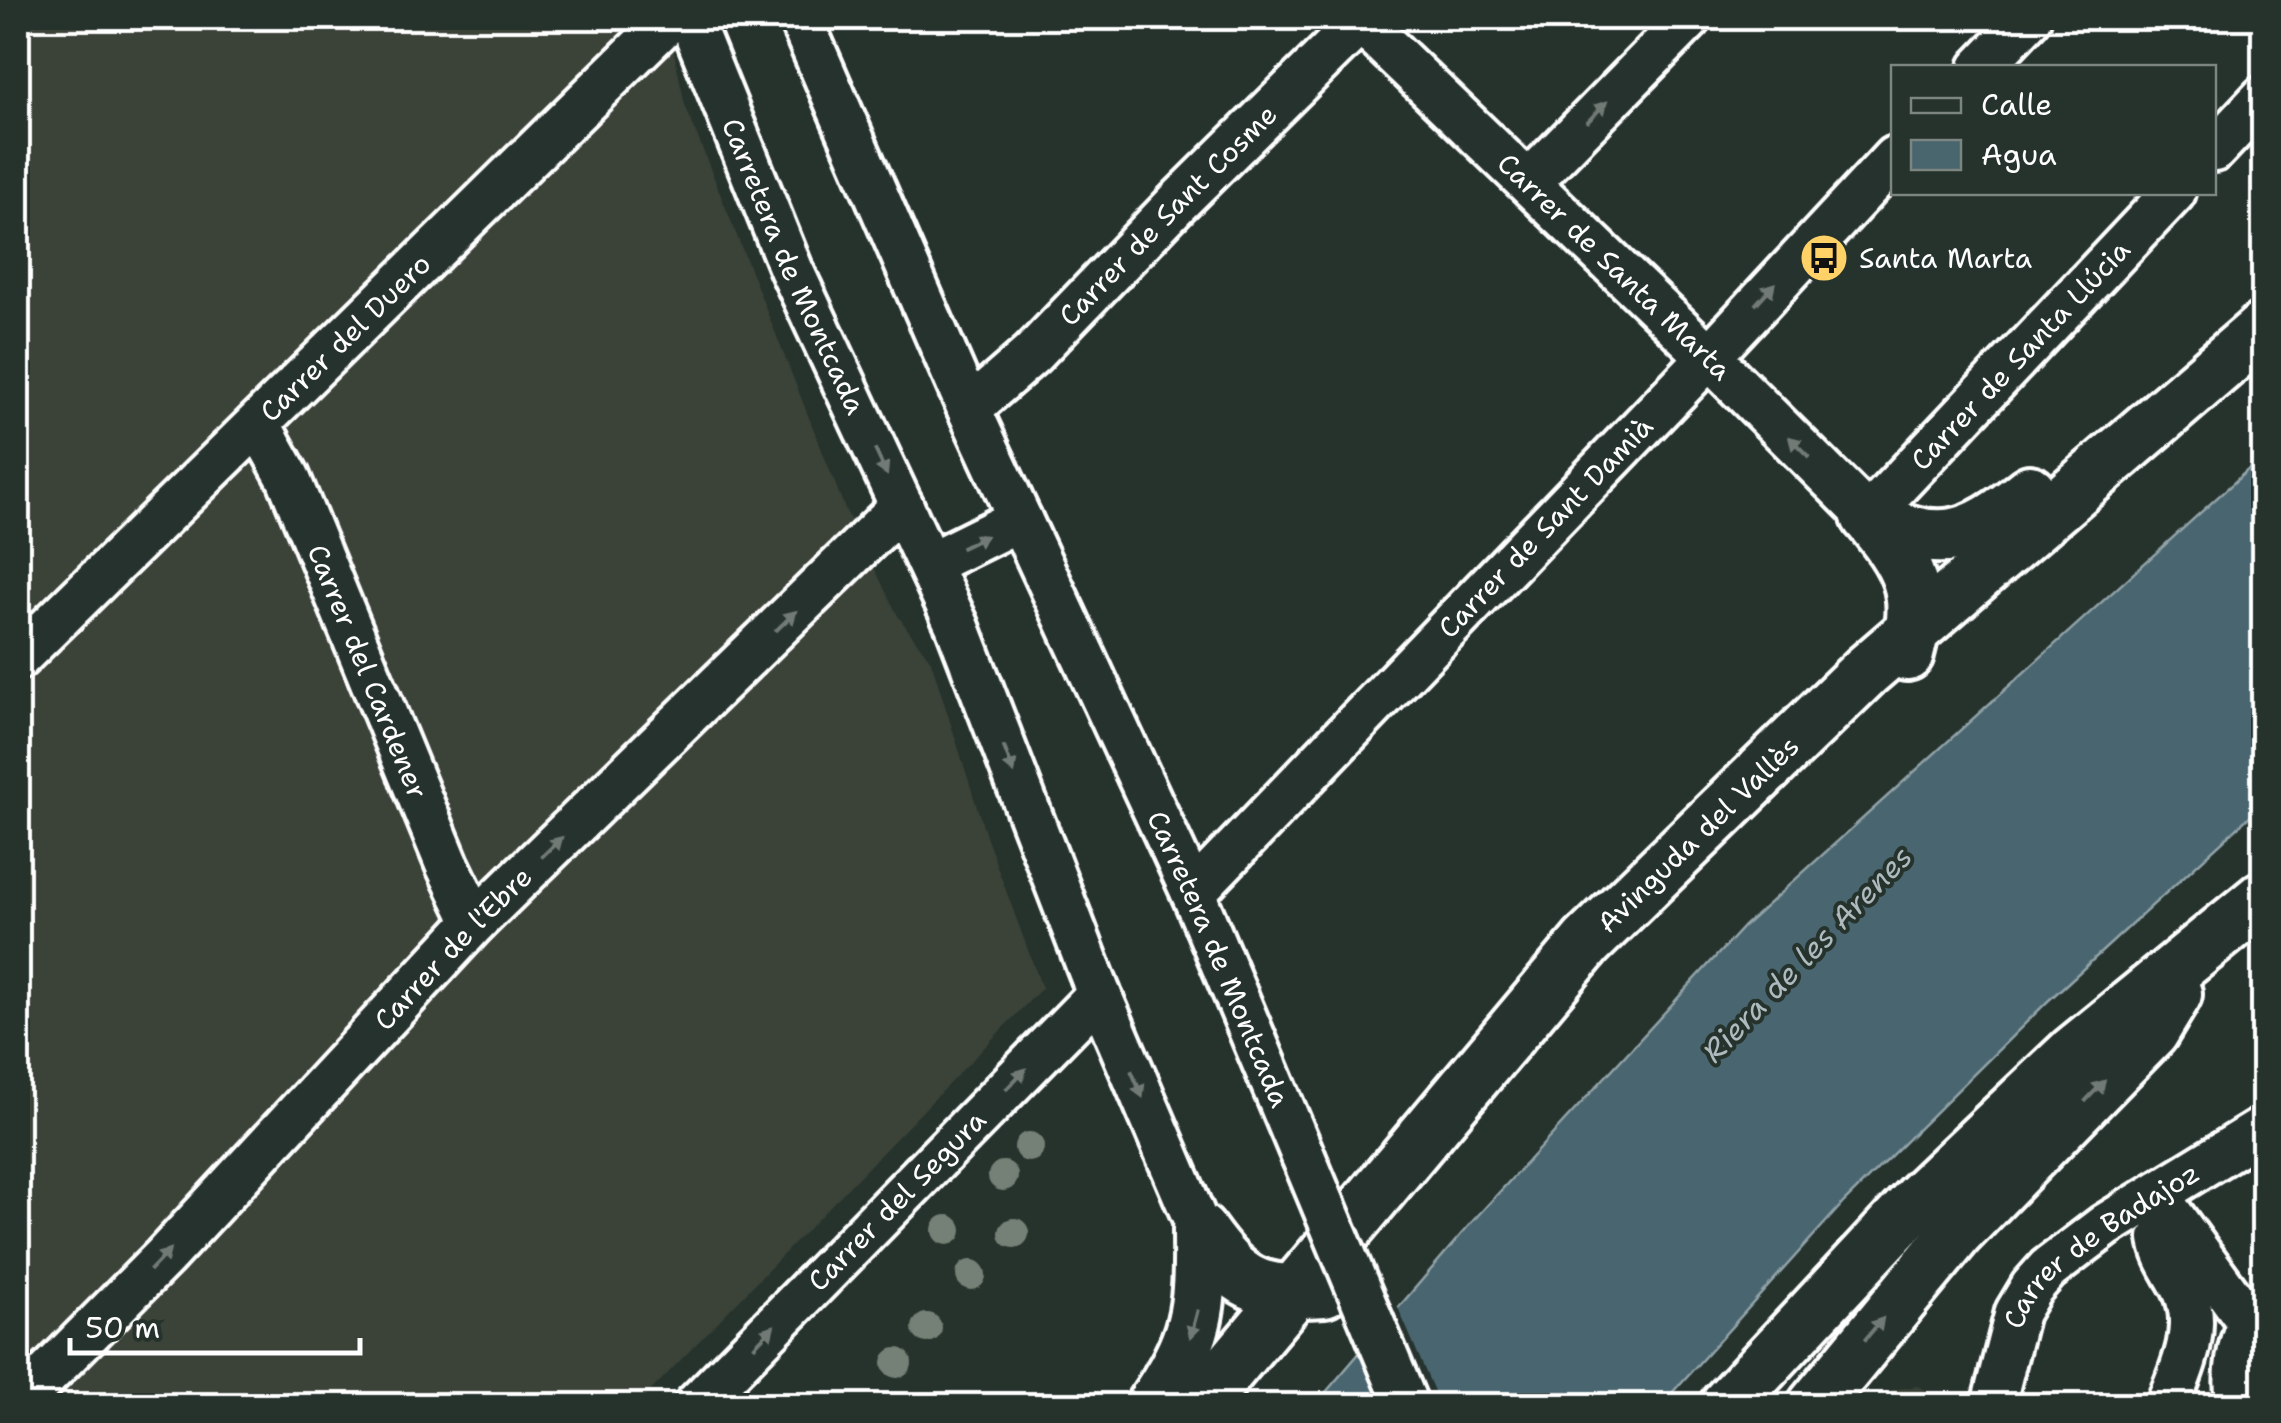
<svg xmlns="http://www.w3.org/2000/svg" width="2281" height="1423" font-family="'Shantell Sans',sans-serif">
	<rect width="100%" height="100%" fill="#26332d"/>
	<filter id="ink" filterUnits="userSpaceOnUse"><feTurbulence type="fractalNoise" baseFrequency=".01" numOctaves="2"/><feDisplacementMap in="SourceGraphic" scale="20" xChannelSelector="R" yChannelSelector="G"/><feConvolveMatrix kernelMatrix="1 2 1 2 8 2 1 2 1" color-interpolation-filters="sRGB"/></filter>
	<g filter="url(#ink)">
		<g fill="#3a4338">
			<path d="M 18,18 L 667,18 L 685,105 L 846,511 L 898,616 L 931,661 L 987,839 L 1042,988 L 637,1405 L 18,1405 Z"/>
			<path d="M 1917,1386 L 1939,1396 L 1946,1405 L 1878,1405 L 1891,1390 Z"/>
		</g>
		<path fill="#49666f" stroke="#92a3a9" stroke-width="2.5" d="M 2263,456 L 2263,804 L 2048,1001 L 1844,1202 L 1661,1405 L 1314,1406 L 1470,1224 L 1744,926 Z"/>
		<path fill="#26332d" d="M 1396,1303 L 1440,1405 L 1381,1405 L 1356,1348 Z"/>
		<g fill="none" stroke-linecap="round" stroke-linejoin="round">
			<g stroke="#fff" stroke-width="50">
				<g id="minor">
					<path id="s1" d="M 694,18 L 698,38 L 791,269 L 957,625 L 1099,994 L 1200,1231"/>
					<path id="s2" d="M 800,18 L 969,409 L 1193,893 L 1303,1156"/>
					<path id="s3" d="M 1357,18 L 1709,357 L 1868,516 L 2174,192"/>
					<path d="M 1981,68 L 2029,18"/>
					<path d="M 2214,150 L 2264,97"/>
					<path d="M 1529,182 L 1690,18"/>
					<path id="s4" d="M 969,409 L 1032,354 L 1178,202 L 1364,18"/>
					<path id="s5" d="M 258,423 L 288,477 L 447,864 L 475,922"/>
					<path d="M 929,564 L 1020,519"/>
					<path id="s6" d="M 18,658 L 671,18"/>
					<path id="s7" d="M 1193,893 L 1709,357 L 1894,158"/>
					<path d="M 2165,1206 L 2249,1322"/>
					<path id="s8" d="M 18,1404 L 164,1257 L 475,922 L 902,506"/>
					<path id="s9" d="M 695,1406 L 1099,994"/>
					<path id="s10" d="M 1993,1406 L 2017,1312 L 2032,1287 L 2048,1269 L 2106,1225 L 2264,1128"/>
					<path d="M 2167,1406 C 2182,1370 2202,1327 2184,1289 C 2176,1272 2163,1257 2161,1238 L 2174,1219"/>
					<path d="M 2239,1406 C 2232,1375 2240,1324 2264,1304"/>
				</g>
			</g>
			<g stroke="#fff" stroke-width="60">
				<g id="major">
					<path d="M 1868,516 C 1940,550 1970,541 2030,492"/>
					<path d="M 1868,516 C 1908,564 1924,591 1907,654"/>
					<path d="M 1200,1231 C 1238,1284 1257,1295 1324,1290"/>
					<path d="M 1152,1406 C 1198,1338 1201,1312 1200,1231"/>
					<path id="s11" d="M 1198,1406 L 1587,942 L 1866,671 L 2264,328"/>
					<path d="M 1726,1406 L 1921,1197 L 2073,1053 L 2264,897"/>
					<path d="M 1814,1406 L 1957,1232 L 2152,1032 L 2175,994"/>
				</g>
			</g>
			<use href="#minor" stroke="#26332d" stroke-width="42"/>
			<use href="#major" stroke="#26332d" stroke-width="52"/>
			<g stroke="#fff" stroke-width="50" stroke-linecap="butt">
				<path id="minor-bridge" d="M 1303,1156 L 1407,1406"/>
			</g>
			<use href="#minor-bridge" stroke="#26332d" stroke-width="42"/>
		</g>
		<g fill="#758076">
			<circle cx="1029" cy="1147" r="15"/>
			<circle cx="1003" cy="1176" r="15"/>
			<circle cx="947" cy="1230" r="15"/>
			<circle cx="1014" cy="1233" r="15"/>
			<circle cx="971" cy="1275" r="15"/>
			<circle cx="927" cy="1328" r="15"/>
			<circle cx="897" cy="1363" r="15"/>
		</g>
		<defs><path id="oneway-solid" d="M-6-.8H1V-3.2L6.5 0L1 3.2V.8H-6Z" transform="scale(2.5)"/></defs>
		<g fill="#727a76">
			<use href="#oneway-solid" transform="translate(1597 112) rotate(-46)"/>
			<use href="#oneway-solid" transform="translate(1765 294) rotate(-48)"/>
			<use href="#oneway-solid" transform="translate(1799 447) rotate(-135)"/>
			<use href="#oneway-solid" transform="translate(881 462) rotate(65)"/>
			<use href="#oneway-solid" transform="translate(974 542) rotate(-26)"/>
			<use href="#oneway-solid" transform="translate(786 621) rotate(-44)"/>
			<use href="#oneway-solid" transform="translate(1009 760) rotate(69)"/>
			<use href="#oneway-solid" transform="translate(552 847) rotate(-44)"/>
			<use href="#oneway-solid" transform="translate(1016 1079) rotate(-46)"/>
			<use href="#oneway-solid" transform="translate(1137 1084) rotate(67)"/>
			<use href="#oneway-solid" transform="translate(2095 1091) rotate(-46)"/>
			<use href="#oneway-solid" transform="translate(160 1260) rotate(-46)"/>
			<use href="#oneway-solid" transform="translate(1194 1324) rotate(105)"/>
			<use href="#oneway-solid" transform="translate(1874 1329) rotate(-50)"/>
			<use href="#oneway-solid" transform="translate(764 1336) rotate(-46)"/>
		</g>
	</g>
	<defs>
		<g id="bus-disc" transform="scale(2.5)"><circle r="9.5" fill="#ffd166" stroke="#26332d"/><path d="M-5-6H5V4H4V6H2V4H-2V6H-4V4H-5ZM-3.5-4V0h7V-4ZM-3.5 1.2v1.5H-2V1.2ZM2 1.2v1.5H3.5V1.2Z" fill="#111"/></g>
	</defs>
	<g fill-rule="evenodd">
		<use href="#bus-disc" x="1824" y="258"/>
	</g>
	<g text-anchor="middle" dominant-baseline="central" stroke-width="8" stroke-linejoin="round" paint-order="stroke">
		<g font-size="28" fill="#fff" stroke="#26332d">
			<text stroke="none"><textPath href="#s4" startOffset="278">Carrer de Sant Cosme</textPath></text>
			<text stroke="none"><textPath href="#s1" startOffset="268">Carretera de Montcada</textPath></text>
			<text stroke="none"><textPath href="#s3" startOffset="358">Carrer de Santa Marta</textPath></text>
			<text stroke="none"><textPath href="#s6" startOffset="458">Carrer del Duero</textPath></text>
			<text stroke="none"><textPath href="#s3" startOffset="935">Carrer de Santa Llúcia</textPath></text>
			<text stroke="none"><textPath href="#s7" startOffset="508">Carrer de Sant Damià</textPath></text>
			<text stroke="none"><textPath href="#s5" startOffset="272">Carrer del Cardener</textPath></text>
			<text stroke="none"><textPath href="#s11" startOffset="760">Avinguda del Vallès</textPath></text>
			<text stroke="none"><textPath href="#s8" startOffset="630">Carrer de l'Ebre</textPath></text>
			<text stroke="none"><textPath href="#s2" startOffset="1030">Carretera de Montcada</textPath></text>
			<text stroke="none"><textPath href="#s9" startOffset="288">Carrer del Segura</textPath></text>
			<text stroke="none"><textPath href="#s10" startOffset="205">Carrer de Badajoz</textPath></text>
		</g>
		<g font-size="28" fill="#fff" stroke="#26332d" text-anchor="start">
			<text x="1859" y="258">Santa Marta</text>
		</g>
		<g font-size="30" font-style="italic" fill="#adbabe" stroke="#26332d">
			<text transform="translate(1807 954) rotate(-46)">Riera de les Arenes</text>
		</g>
	</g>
	<rect width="2281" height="1423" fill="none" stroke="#26332d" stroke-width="60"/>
	<rect x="30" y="30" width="2221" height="1363" fill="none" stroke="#fff" stroke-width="4" filter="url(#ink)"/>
	<rect x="1891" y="65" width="325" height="130" fill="#26332d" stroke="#7d8581" stroke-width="2.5"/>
	<rect x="1911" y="98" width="50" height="15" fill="#26332d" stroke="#7d8581" stroke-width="2.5"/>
	<text x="1981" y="115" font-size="30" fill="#ffffff">Calle</text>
	<rect x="1911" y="140" width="50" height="30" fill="#49666f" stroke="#7d8581" stroke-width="2.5"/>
	<text x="1981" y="165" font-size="30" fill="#ffffff">Agua</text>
	<path d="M70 1338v15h290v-15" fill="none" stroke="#ffffff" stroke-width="5"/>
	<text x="85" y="1338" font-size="30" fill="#ffffff" stroke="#26332d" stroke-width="8" paint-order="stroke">50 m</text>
</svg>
